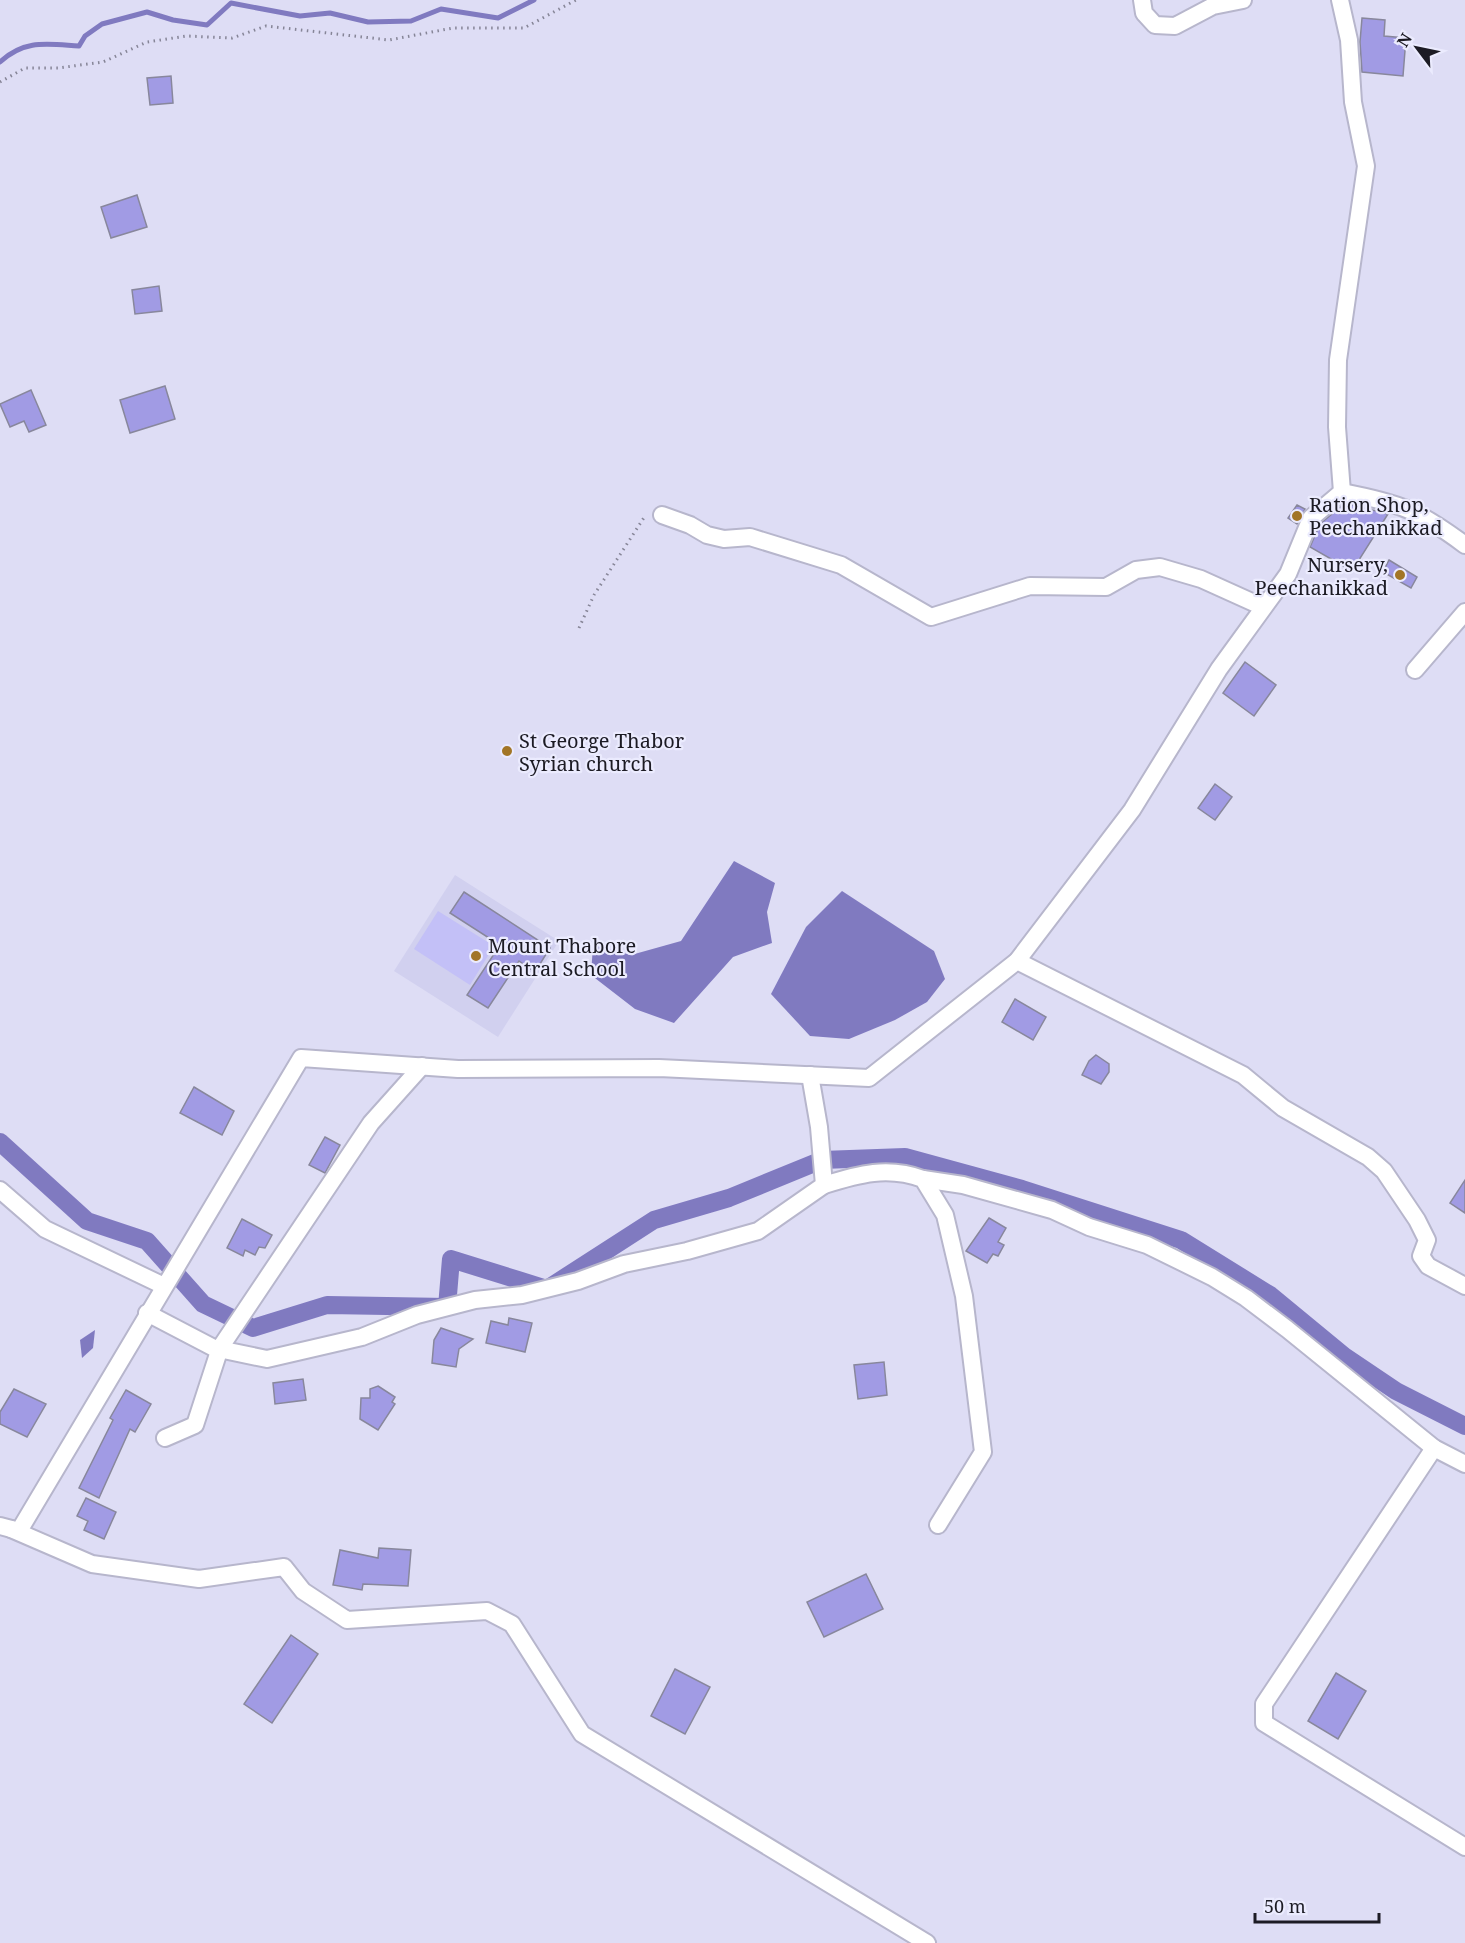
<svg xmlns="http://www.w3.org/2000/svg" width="1465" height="1943" font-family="'Noto Serif',serif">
	<rect width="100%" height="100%" fill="#deddf5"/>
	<path fill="#d1d0ef" d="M 455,875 L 559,941 L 498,1037 L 394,971 Z"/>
	<path fill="#c3c0f7" d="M 438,911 L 494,946 L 470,985 L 414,949 Z"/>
	<g fill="#807ac0">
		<path d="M 734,861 L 775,883 L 767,912 L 772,943 L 733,957 L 674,1023 L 635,1009 L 591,975 L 593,945 L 631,955 L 681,941 Z"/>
		<path d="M 842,891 L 934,951 L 945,979 L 927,1002 L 895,1020 L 849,1039 L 810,1036 L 771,994 L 806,927 Z"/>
		<path d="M 95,1330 L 93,1348 L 82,1358 L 80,1340 Z"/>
	</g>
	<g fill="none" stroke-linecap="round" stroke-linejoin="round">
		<path stroke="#807ac0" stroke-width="5" d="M 0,62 C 25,39 47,44 79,46 L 85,36 L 102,24 L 147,12 L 173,20 L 207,25 L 231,3 L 300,16 L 330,13 L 368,22 L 411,21 L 441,9 L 498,18 L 534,0"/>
		<path stroke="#807ac0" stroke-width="18" d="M 0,1142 L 87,1221 L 147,1241 L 203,1304 L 253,1328 L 327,1305 L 447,1307 L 451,1259 L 547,1289 L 654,1220 L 729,1198 L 822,1160 L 905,1157 L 1022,1189 L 1181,1240 L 1270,1295 L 1344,1356 L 1396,1391 L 1465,1426"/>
	</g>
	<g fill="#a19be4" stroke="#88879c" stroke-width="1.5">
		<path d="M 1362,18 L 1385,20 L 1384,36 L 1406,38 L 1403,76 L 1362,72 L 1360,42 Z"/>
		<path d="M 171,76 L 173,103 L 150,105 L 147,78 Z"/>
		<path d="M 137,195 L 147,227 L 111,238 L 101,207 Z"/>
		<path d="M 159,286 L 162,311 L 135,314 L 132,290 Z"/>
		<path d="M 165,386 L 175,419 L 130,433 L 120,400 Z"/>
		<path d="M 31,390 L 46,425 L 29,432 L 24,421 L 10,427 L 0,404 Z"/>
		<path d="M 1345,503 L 1388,514 L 1352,571 L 1310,547 L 1320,524 Z"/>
		<path d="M 1297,505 L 1305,509 L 1297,524 L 1288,518 Z"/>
		<path d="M 1389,560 L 1417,577 L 1411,588 L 1383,572 Z"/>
		<path d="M 1245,662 L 1276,685 L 1254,716 L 1223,693 Z"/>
		<path d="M 1215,784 L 1232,797 L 1215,820 L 1198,808 Z"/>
		<path d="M 464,892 L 550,948 L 535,972 L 519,961 L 488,1008 L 467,995 L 500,945 L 450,913 Z"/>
		<path d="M 1015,999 L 1046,1017 L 1033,1040 L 1002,1022 Z"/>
		<path d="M 1096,1055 L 1109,1064 L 1109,1072 L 1101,1084 L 1082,1075 L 1089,1061 Z"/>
		<path d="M 194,1087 L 234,1111 L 222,1135 L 180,1113 Z"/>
		<path d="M 325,1137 L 340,1145 L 325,1173 L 309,1165 Z"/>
		<path d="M 1465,1180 L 1465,1213 L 1450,1203 Z"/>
		<path d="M 989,1218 L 1006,1228 L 998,1242 L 1004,1245 L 998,1256 L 993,1254 L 987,1263 L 966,1251 Z"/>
		<path d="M 242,1219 L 272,1235 L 265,1248 L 259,1247 L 255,1255 L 245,1250 L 243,1256 L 227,1248 Z"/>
		<path d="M 509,1318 L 532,1323 L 525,1352 L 486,1343 L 491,1321 L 508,1325 Z"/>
		<path d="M 441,1328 L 473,1339 L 459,1349 L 456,1367 L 432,1363 L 434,1340 Z"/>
		<path d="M 884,1362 L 887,1395 L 858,1399 L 854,1365 Z"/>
		<path d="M 303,1379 L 306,1400 L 275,1404 L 273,1383 Z"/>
		<path d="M 378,1386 L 395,1397 L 392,1402 L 395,1404 L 378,1430 L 360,1419 L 361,1398 L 370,1398 L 370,1389 Z"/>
		<path d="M 14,1389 L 46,1404 L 27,1437 L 0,1424 L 0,1412 Z"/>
		<path d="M 126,1390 L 151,1404 L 135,1432 L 130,1429 L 99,1498 L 79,1488 L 113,1420 L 110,1418 Z"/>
		<path d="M 86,1498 L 116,1512 L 104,1539 L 84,1530 L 88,1521 L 77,1516 Z"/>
		<path d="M 379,1548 L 411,1550 L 408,1586 L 363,1584 L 362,1590 L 333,1585 L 340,1550 L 378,1558 Z"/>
		<path d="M 866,1574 L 883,1609 L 824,1637 L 807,1602 Z"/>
		<path d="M 291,1635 L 318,1654 L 272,1723 L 244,1704 Z"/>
		<path d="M 675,1669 L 710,1687 L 685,1734 L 651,1716 Z"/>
		<path d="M 1336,1673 L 1366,1691 L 1338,1739 L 1308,1721 Z"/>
	</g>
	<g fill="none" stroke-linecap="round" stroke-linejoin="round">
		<g stroke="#b7b6cc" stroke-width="20">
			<g id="street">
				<path d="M 1142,0 L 1144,13 L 1155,25 L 1175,26 L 1213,6 L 1243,0"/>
				<path d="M 1340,0 L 1349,40 L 1353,102 L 1366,166 L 1338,360 L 1337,427 L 1342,492"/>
				<path d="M 662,515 L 690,525 L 707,535 L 724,539 L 750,537 L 841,565 L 931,617 L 1030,586 L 1106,587 L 1136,570 L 1160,567 L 1201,579 L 1263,607"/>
				<path d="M 1415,670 L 1465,612"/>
				<path d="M 1017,961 L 1243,1075 L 1283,1108 L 1368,1157 L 1384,1171 L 1417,1220 L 1427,1240 L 1421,1256 L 1428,1266 L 1465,1286"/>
				<path d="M 923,1179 L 963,1185 L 1052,1210 L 1089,1227 L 1147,1245 L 1212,1277 L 1246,1298 L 1287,1329 L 1434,1448 L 1465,1464"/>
				<path d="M 824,1185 C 859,1174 888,1166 923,1179 L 945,1215 L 964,1296 L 983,1452 L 938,1525"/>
				<path d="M 0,1190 L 45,1229 L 164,1286"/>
				<path d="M 147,1313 L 214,1348 L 267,1359 L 362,1337 L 417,1315 L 475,1300 L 522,1295 L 578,1281 L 624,1264 L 687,1251 L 758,1231 L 824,1185 L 819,1127 L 810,1075"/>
				<path d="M 165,1438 L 195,1425 L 220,1348 L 371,1123 L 422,1066"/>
				<path d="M 1434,1448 L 1264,1704 L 1264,1723 L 1465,1847"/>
				<path d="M 0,1526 L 19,1531 L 301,1058 L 458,1069 L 659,1068 L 869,1078 L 1017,961 L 1132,810 L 1219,669 L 1288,574 L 1311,518 L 1342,492 C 1400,503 1418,510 1465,545"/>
				<path d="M 11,1529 L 92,1564 L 199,1579 L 284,1567 L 303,1591 L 347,1620 L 487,1611 L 512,1624 L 582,1734 L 927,1943"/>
			</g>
		</g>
		<g stroke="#868597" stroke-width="3" stroke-dasharray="1.5 4.5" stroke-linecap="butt">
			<path d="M 0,82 L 25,68 L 58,68 L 103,62 L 147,42 L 187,36 L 232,38 L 266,26 L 389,40 L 453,28 L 524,28 L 576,0"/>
			<path d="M 579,628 L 594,595 L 645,516"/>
		</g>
		<use href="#street" stroke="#fff" stroke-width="16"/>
	</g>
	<g fill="#a27526" stroke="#ebebfe" stroke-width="2">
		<circle cx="1297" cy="516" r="6"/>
		<circle cx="1400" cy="575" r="6"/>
		<circle cx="507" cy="751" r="6"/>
		<circle cx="476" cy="956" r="6"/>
	</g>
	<g text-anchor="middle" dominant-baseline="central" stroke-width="4.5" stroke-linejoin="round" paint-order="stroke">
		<g font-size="20" fill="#1c1b24" stroke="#ebebfe" text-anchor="start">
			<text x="1309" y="504">Ration Shop,<tspan x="1309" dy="23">Peechanikkad</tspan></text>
			<text x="1388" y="564" text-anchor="end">Nursery,<tspan x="1388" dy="23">Peechanikkad</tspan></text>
			<text x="519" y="740">St George Thabor<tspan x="519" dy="23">Syrian church</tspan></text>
			<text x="488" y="945">Mount Thabore<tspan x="488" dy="23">Central School</tspan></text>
		</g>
	</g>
	<g transform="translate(1417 48) rotate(302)" stroke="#ebebfe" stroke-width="4.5" paint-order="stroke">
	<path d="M0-4.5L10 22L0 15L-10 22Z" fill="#1c1b24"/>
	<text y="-9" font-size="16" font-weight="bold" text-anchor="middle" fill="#1c1b24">N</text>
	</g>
	<path d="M1255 1913v9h124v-9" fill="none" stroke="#1c1b24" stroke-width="3"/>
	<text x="1264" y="1913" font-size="18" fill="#1c1b24" stroke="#ebebfe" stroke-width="4.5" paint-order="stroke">50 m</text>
</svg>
